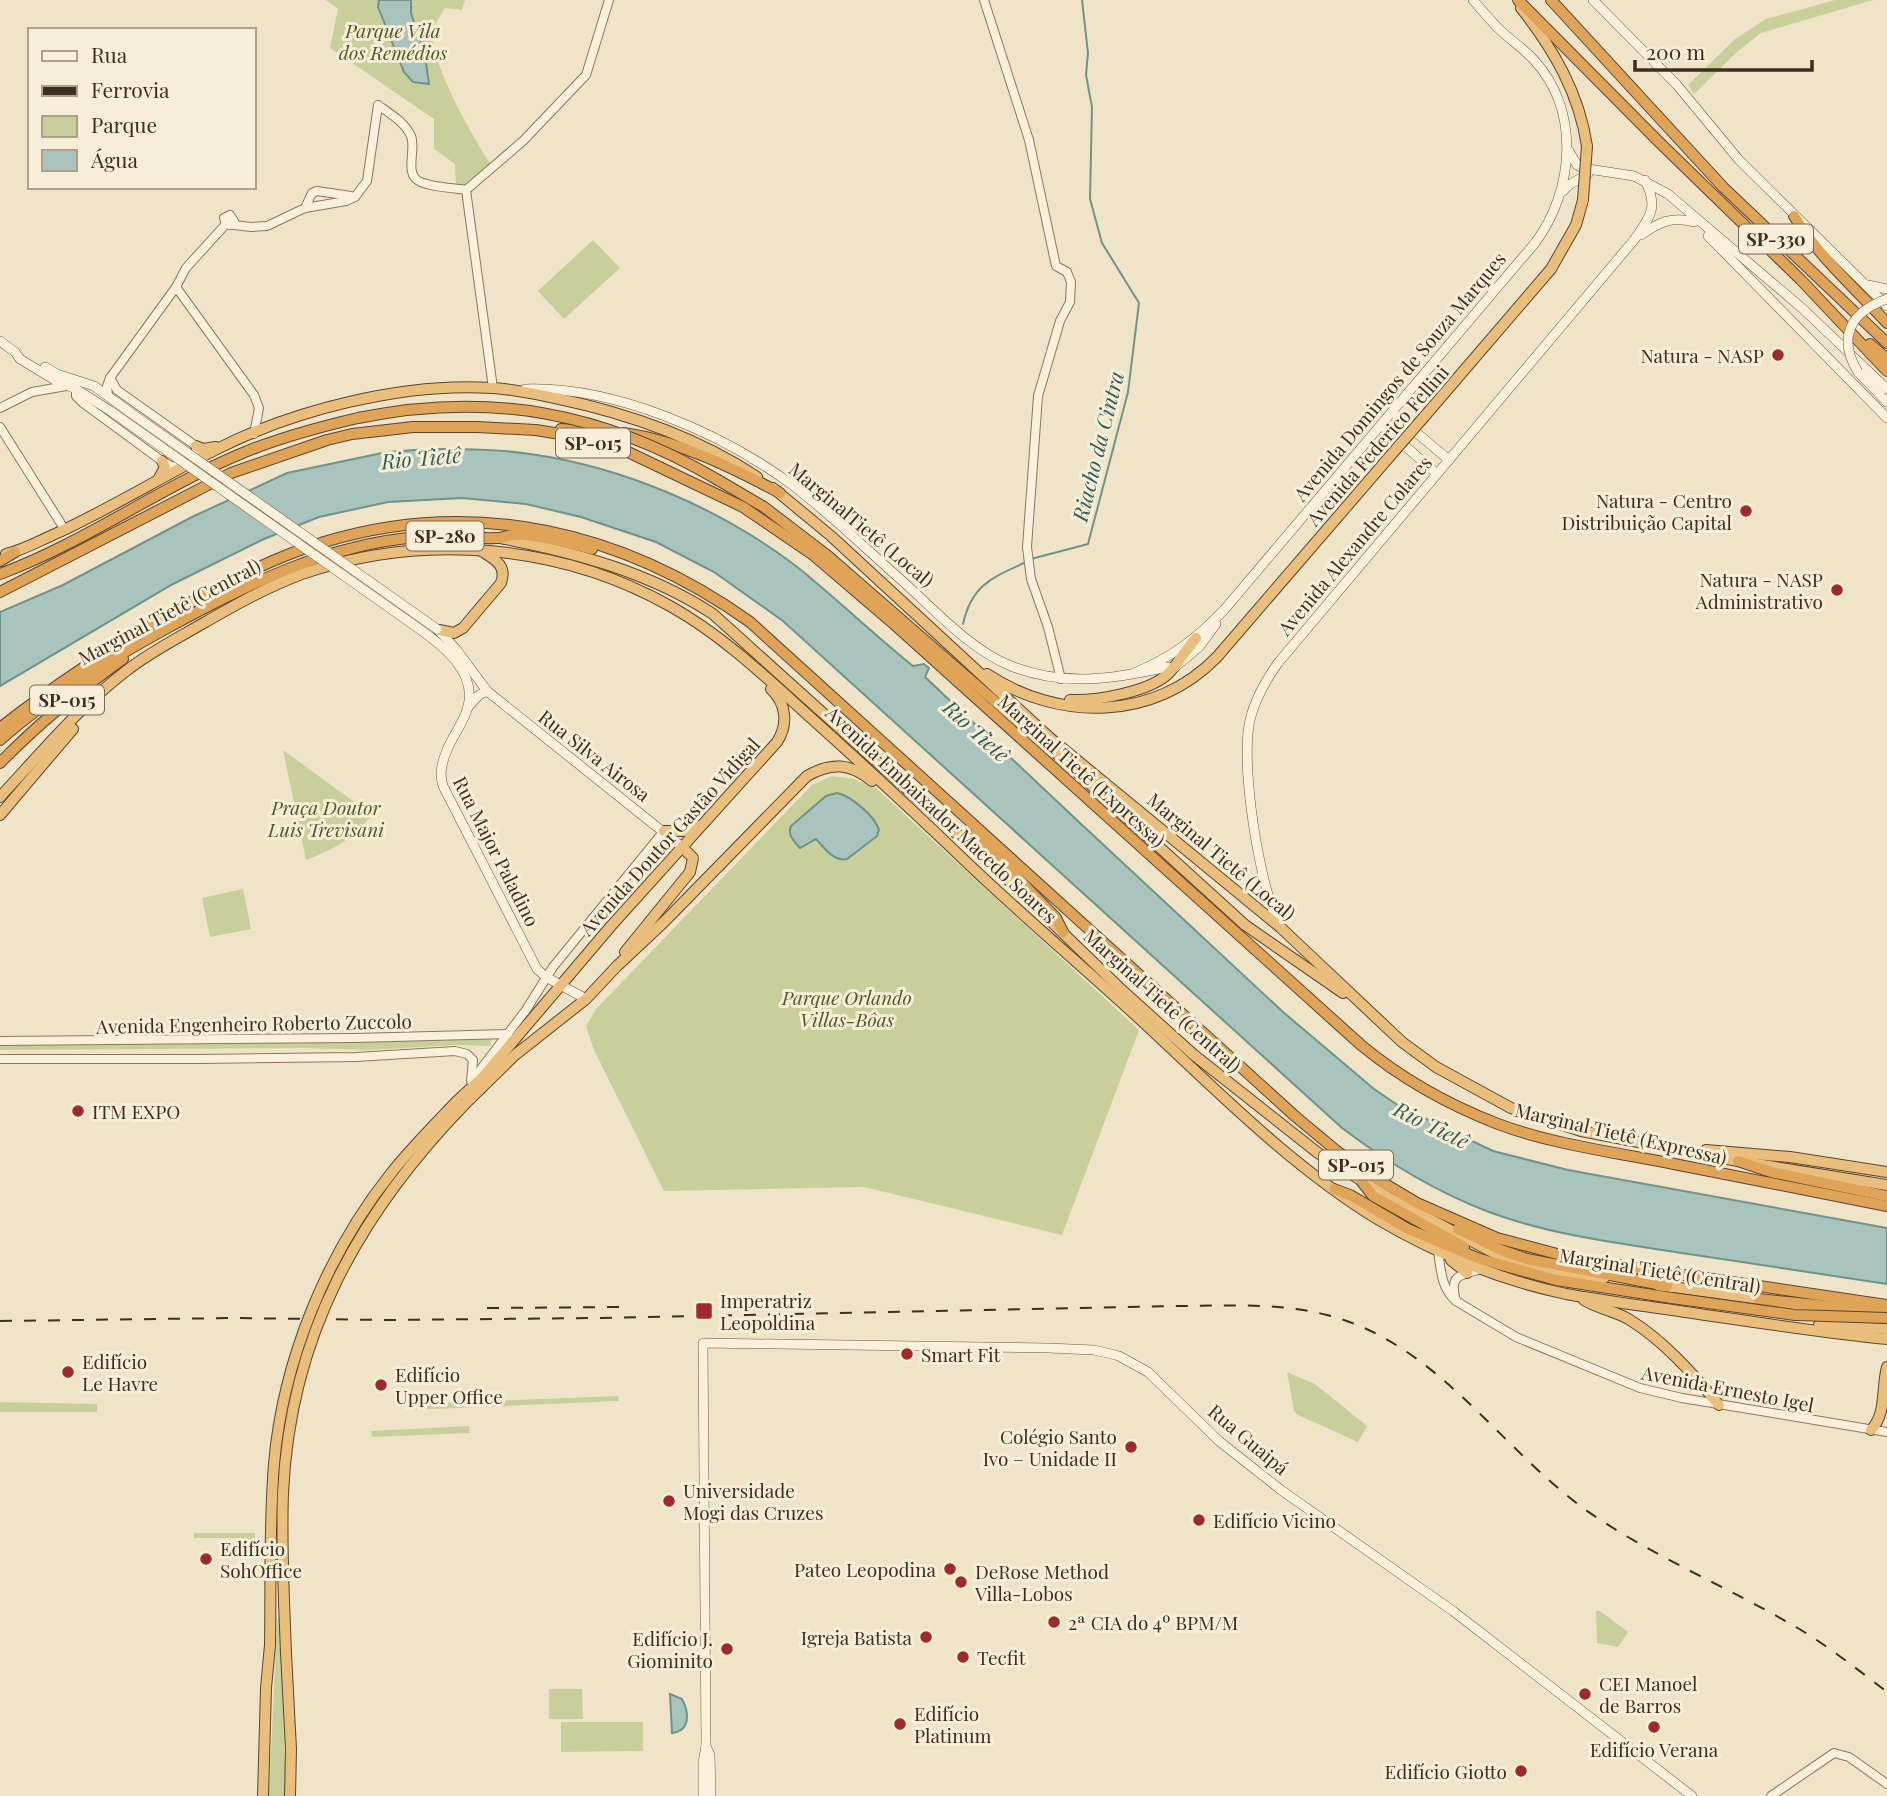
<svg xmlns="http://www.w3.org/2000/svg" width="1887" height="1796" font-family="'Playfair Display',serif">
	<rect width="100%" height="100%" fill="#f0e4c8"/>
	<g fill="#c9cf9b">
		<path d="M 326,0 L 465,0 L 462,10 L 445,8 C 442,14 436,21 434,28 C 425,55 474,139 490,163 L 464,185 L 456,184 L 455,164 L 434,149 L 434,119 L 330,48 L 338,9 Z"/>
		<path d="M 1835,0 L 1873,0 L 1761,33 L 1737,52 L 1694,94 L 1688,85 L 1735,39 L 1766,19 Z"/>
		<path d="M 593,240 L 620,268 L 564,319 L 538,291 Z"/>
		<path d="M 283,750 L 372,815 C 354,838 333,850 306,860 Z"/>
		<path d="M 832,776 L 854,779 L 877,789 L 1139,1030 L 1062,1235 L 864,1187 L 664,1191 L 594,1050 L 586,1026 L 597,1008 L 812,785 Z"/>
		<path d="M 243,889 L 251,929 L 210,937 L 202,898 Z"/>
		<path d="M 492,1038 L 490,1046 L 456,1045 L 367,1050 L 302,1048 L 0,1050 L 0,1044 Z"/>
		<path d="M 1287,1372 L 1315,1384 L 1367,1426 L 1358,1442 L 1298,1415 L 1294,1411 Z"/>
		<path d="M 618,1396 L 619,1401 L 409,1410 L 409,1404 Z"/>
		<path d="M 0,1402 L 97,1404 L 97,1412 L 0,1412 Z"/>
		<path d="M 469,1426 L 470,1433 L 372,1437 L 371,1431 Z"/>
		<path d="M 194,1533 L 255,1533 L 255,1552 L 237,1552 L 237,1538 L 194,1538 Z"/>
		<path d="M 1596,1611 L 1600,1611 L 1628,1632 L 1618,1647 L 1597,1643 Z"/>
		<path d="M 277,1619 L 280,1619 L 286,1796 L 269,1796 Z"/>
		<path d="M 549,1689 L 582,1689 L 583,1719 L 549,1719 Z"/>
		<path d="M 561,1722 L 643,1722 L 643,1751 L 561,1752 Z"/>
	</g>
	<g fill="#a9c4bc" stroke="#6f938a" stroke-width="2">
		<path d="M 379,0 L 411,0 L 411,13 L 425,55 L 429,84 L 413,82 L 404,72 L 378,7 Z"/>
		<path d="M 429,449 C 463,449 497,449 530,454 C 624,467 721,509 796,566 C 836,598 873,634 913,666 L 924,664 L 929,668 L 925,677 L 1080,823 L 1283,1012 L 1374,1089 L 1399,1106 L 1493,1151 L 1568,1170 L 1887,1228 L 1887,1284 C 1819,1274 1750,1263 1682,1253 C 1617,1243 1551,1235 1489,1212 C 1436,1192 1387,1162 1342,1128 L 783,621 L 714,572 L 656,542 L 581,517 L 526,504 L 462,498 L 388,502 L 319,517 L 264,539 L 173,584 L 0,686 L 0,612 L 63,585 L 192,517 L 287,473 L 387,452 Z"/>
		<path d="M 837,793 C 851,796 875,816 879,830 L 877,836 L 847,859 C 833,862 825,848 816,839 L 800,848 C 794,841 787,835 791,826 L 826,796 Z"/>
		<path d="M 670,1694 L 682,1699 C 689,1712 691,1731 672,1733 Z"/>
	</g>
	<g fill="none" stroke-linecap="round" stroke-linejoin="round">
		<g stroke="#6f938a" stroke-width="2">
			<path d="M 1031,559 L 1088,544 L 1128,392 L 1139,303 L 1102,243 L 1090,199 L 1092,107 L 1086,75 L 1088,53 L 1082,0"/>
			<path d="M 963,624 C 972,584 992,578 1026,562"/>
		</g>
		<g stroke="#8d765c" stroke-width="10">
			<g id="tertiary">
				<path d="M 984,0 L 1029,140 L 1056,266 L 1067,272 L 1071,282 L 1070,302 L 1060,321 L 1038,396 L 1027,547 L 1031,579 L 1048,627 L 1061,679"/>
				<path d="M 466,190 L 523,141 L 586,75 L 609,0"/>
				<path d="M 466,190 L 493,388"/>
				<path d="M 305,208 L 312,193 L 317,191 L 351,196"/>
				<path d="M 226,224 L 251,227 L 267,226 L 305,208 L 346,201 L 355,197 L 367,181 L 378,105 C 390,114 404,121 411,136 C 416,148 406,170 416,179 C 424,187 455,188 466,190"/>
				<path d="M 226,224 L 224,218 L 230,215 L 234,221 L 230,225"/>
				<path d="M 176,287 L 254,395 L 259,408 L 254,434"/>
				<path d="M 110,378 L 117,390 L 196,446 L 196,450"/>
				<path d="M 76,389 L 76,396 L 83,403 L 162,461 L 173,467 L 181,464"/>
				<path d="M 108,395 L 107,386 L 110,378 L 176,287 L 186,268 L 226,224"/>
				<path d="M 0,408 L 32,392 L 66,386"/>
				<path d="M 0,427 L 65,530"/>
				<path d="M 0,1041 L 355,1038 L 508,1034"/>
				<path d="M 0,1059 L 199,1059 L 356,1057 L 455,1051 L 467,1054 L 473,1060 L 471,1081"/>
				<path d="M 474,1078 L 526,1010 L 553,967 L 664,831"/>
				<path d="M 1438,1251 C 1441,1270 1441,1288 1456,1301 L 1516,1337 L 1640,1388 L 1682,1398 L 1887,1432"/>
				<path d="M 1456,1301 C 1449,1274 1459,1276 1481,1269"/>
				<path d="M 1771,1796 L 1834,1753 L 1849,1757 L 1887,1784"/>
			</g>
		</g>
		<g stroke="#6f573f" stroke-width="10">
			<g id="secondary">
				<path d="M 1593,0 L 1677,85 L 1739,160 L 1887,306"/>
				<path d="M 1569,151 L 1577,165 L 1582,168 L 1634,176 L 1668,194 L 1803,309 L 1887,389"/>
				<path d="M 1562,192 L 1569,185 L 1588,174"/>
				<path d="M 1641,235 C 1659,222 1672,216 1694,222"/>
				<path d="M 1708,236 L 1887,418"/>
				<path d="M 1868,285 L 1887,289"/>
				<path d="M 0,341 L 15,352 L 20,359 L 53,379 L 76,389 L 112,412"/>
				<path d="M 45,367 L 57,374 L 94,386 L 131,413"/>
				<path d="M 1858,372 L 1887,402"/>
				<path d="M 525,389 C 613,386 720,432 791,484 C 829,513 863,546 899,578 C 932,607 970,650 1011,666 C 1064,687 1114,679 1167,667 L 1174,668 L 1199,647 L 1216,624"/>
				<path d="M 1392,412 L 1449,460"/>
				<path d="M 1381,425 L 1437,474"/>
				<path d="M 418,628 C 442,645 477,672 468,706 C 465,721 453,735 447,750 C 442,762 439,773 443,786 L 537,969 L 546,977 L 586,999"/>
				<path d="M 438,630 L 456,649 L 487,691 L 682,847"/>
				<path d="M 1134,673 C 1172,657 1195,640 1224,610 L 1535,243 C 1574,191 1581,111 1534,60 C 1523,48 1509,39 1498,28 C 1489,19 1481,9 1473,0"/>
				<path d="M 468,707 L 479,695 L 487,691"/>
				<path d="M 1279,925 C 1259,884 1240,764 1250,720 C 1255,699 1266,680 1278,663 L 1634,240 C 1650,217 1659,208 1645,180"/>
				<path d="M 706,1746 L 710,1755 L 711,1796"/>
				<path d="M 703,1796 L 703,1763 L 706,1746 L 703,1343 L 1048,1348 L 1094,1350 L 1111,1354 L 1119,1356 L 1148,1372 L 1219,1441 L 1281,1490 L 1453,1611 L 1692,1796"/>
			</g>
		</g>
		<g stroke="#5b4430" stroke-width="12">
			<g id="trunk">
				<path d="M 1521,8 C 1554,50 1579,93 1587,146"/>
				<path d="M 1424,417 L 1551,269 L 1576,225 L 1583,200"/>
				<path d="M 196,446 L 203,449 L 216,447"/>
				<path d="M 158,480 L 165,467 L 162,461"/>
				<path d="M 773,488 L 831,536 L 1050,738 L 1280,927 L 1402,1042 L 1436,1067 L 1511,1108 L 1581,1131 L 1738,1161 L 1887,1185"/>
				<path d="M 500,538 C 574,552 649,572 713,614 L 1007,879 L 1124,992 L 1194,1055 L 1318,1153 L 1389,1198 L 1504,1258 L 1557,1272 L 1604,1278"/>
				<path d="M 6,554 C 23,550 39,541 55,534 C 110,509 161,477 215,450 C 293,410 404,382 492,388 C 513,389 535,394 555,398 C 627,413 695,436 757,477"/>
				<path d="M 439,630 L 454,633 L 463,628 L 501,583 C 507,566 496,560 483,552"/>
				<path d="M 987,674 C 1059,722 1155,721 1217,657 L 1397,448"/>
				<path d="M 1070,700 C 1096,701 1150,692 1169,673 C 1178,663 1187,649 1196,638"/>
				<path d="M 1024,724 L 1245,925 L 1343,993"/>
				<path d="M 0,797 C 40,754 79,707 126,671 C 150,652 176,639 202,624 C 235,605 267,587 302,574 C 422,532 560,544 670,606 C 722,635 766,677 810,717 C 860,762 909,807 958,854 C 1022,916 1091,973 1156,1034 C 1226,1100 1297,1170 1379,1220 C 1437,1254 1500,1280 1566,1294 C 1610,1302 1654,1307 1699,1314 C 1761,1323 1824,1333 1887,1339"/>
				<path d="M 0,815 L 73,729"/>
				<path d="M 664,831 L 684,831 L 698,826"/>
				<path d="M 625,952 L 690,872 L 693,858 L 682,847"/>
				<path d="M 457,1101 L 482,1078 L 611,926 L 777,742 C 788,725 787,704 771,689"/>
				<path d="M 466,1103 L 515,1055 L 586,999 L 617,966 L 665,921 L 807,776 C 831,762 851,763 872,781"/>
				<path d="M 1706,1150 L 1790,1157 L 1887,1172"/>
				<path d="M 1451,1260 L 1467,1273"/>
				<path d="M 1658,1285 L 1758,1299 L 1766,1304 L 1818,1312"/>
				<path d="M 1584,1300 C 1598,1309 1616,1311 1630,1320 C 1664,1341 1693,1374 1719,1405"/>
				<path d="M 1819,1325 L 1887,1329"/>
				<path d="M 1871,1430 C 1887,1413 1881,1389 1887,1367"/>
				<path d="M 286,1653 L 291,1749 L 290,1796"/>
				<path d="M 263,1796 L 266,1688 L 270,1645"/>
			</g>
		</g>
		<g stroke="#5b4430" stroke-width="12">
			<g id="motorway">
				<path d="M 1518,0 L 1659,142 L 1801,280 L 1887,371"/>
				<path d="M 1551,0 L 1723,187 L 1887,343"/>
				<path d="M 1794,216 C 1818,256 1856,289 1887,323"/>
				<path d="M 1870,344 L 1887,359"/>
				<path d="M 561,429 L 608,432"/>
				<path d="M 624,433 C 679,441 731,467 780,493"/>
				<path d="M 718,480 L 764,507 L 828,556 L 1029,731"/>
				<path d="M 0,561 L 15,552"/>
				<path d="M 0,574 C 86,542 160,487 245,452 C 282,437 319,427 358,418"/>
				<path d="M 0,592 L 231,473 L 327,440 L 352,434 L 413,427 L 477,427 L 536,430 L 560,434 L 628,452 L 743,507 L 812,554 L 895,625 L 1361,1045 C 1402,1079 1449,1105 1498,1124 C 1551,1144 1618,1153 1674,1164 C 1745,1178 1816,1192 1887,1206"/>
				<path d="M 0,728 C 53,686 108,650 167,616 C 217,587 268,559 324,542 C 475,496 624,532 750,622 L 1296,1117 L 1338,1152 L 1385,1184 L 1417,1203 L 1497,1238 L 1576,1259 L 1887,1305"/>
				<path d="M 0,740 C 51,695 107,661 167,628 C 246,585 327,544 419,537 C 445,535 472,539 498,538 C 503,538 508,535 514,535 C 533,533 572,544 592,549"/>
				<path d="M 0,763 C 38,724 78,691 123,659"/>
				<path d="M 975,834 L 1056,918 L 1063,932"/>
				<path d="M 1738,1161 L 1771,1172 L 1887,1196"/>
				<path d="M 1362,1182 L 1373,1196 L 1464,1247"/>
				<path d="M 1334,1189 L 1350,1195 L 1408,1229 L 1480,1259 L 1556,1280 L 1672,1298"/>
				<path d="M 1458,1229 L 1501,1250 L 1527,1259 L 1667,1286"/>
				<path d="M 1758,1299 L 1887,1312"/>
			</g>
		</g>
		<use href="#tertiary" stroke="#faf1dc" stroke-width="8"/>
		<use href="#secondary" stroke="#faf1dc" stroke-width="9"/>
		<use href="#trunk" stroke="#eabe7c" stroke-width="10"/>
		<use href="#motorway" stroke="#e0a458" stroke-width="10"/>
		<g stroke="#3d2e20" stroke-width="2" stroke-dasharray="12 12" stroke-linecap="butt">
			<path d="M 487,1308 L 624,1307"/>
			<path d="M 0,1321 L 235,1318 L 388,1320 L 599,1318 L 1174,1306 C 1225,1306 1277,1302 1327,1315 C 1441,1344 1503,1455 1596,1517 C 1659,1559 1731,1589 1796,1627 C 1828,1646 1857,1669 1887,1692"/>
		</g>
		<g stroke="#6f573f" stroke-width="10" stroke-linecap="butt">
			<g id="secondary-bridge">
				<path d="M 1858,372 C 1837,338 1850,312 1887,299"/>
				<path d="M 112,412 L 418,628"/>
				<path d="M 131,413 L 437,629"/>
			</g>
		</g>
		<g stroke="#5b4430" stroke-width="12" stroke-linecap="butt">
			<g id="trunk-bridge">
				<path d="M 1583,200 L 1587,146"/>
				<path d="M 1397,448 L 1424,417"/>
				<path d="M 270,1645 C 271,1585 269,1524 274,1464 C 283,1360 327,1253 392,1172 C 412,1147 435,1124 457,1101"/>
				<path d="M 286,1653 C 284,1599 281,1546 283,1493 C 290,1336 359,1213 466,1103"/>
			</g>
		</g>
		<g stroke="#5b4430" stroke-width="12" stroke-linecap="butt">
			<g id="motorway-bridge">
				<path d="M 358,418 C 489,391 603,412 718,480"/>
				<path d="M 1672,1298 L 1795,1315 L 1887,1318"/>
			</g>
		</g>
		<use href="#secondary-bridge" stroke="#faf1dc" stroke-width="9"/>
		<use href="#trunk-bridge" stroke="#eabe7c" stroke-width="10"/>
		<use href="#motorway-bridge" stroke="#e0a458" stroke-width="10"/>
	</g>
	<g fill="#9e2a2b" stroke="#f7eed8" stroke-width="2.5">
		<circle cx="1778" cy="355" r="7"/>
		<circle cx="1746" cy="511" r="7"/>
		<circle cx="1837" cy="590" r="7"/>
		<circle cx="78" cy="1111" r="7"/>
		<rect x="695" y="1302" width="18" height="18" rx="3.5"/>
		<circle cx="907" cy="1354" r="7"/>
		<circle cx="68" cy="1372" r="7"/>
		<circle cx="381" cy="1385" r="7"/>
		<circle cx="1131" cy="1447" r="7"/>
		<circle cx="669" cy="1501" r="7"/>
		<circle cx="1199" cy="1520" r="7"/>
		<circle cx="206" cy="1559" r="7"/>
		<circle cx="950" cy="1569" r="7"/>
		<circle cx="961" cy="1582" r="7"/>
		<circle cx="1054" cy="1622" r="7"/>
		<circle cx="926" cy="1637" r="7"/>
		<circle cx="727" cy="1649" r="7"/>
		<circle cx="963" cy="1657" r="7"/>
		<circle cx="1585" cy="1694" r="7"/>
		<circle cx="900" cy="1724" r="7"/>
		<circle cx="1654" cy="1727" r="7"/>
		<circle cx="1521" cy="1771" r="7"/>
	</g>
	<g text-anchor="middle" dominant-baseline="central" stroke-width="6" stroke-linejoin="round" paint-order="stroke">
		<g fill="#f7eed8" stroke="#756857" stroke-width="2">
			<rect x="1739" y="224.5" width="74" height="29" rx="5"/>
			<rect x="556" y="428.5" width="74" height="29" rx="5"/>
			<rect x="406.5" y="521.5" width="77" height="29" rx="5"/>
			<rect x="30" y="685.5" width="74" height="29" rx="5"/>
			<rect x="1319" y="1150.5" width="74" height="29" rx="5"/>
		</g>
		<g font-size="18" font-weight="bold" fill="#3d2e20">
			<text x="1776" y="239">SP-330</text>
			<text x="593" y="443">SP-015</text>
			<text x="445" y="536">SP-280</text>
			<text x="67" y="700">SP-015</text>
			<text x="1356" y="1165">SP-015</text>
		</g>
		<g font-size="19" font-style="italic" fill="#4d5a26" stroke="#f7eed8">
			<text x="393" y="30">Parque Vila<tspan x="393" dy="22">dos Remédios</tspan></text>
			<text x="326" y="807">Praça Doutor<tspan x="326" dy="22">Luis Trevisani</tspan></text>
			<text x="847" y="997">Parque Orlando<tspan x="847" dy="22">Villas-Bôas</tspan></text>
		</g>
		<g font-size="19" fill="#3d2e20" stroke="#f7eed8" text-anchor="start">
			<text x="1764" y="355" text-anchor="end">Natura - NASP</text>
			<text x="1732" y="500" text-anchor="end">Natura - Centro<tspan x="1732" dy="22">Distribuição Capital</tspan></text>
			<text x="1823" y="579" text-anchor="end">Natura - NASP<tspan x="1823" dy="22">Administrativo</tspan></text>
			<text x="92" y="1111">ITM EXPO</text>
			<text x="720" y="1300">Imperatriz<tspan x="720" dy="22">Leopoldina</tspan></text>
			<text x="921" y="1354">Smart Fit</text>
			<text x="82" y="1361">Edifício<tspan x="82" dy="22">Le Havre</tspan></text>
			<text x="395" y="1374">Edifício<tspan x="395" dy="22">Upper Office</tspan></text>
			<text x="1117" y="1436" text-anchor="end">Colégio Santo<tspan x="1117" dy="22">Ivo – Unidade II</tspan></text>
			<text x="683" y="1490">Universidade<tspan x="683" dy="22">Mogi das Cruzes</tspan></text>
			<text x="1213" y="1520">Edifício Vicino</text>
			<text x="220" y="1548">Edifício<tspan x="220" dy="22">SohOffice</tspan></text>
			<text x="936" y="1569" text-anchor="end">Pateo Leopodina</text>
			<text x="975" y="1571">DeRose Method<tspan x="975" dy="22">Villa-Lobos</tspan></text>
			<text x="1068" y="1622">2ª CIA do 4º BPM/M</text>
			<text x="912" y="1637" text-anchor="end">Igreja Batista</text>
			<text x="713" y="1638" text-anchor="end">Edifício J.<tspan x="713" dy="22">Giominito</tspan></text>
			<text x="977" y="1657">Tecfit</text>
			<text x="1599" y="1683">CEI Manoel<tspan x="1599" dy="22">de Barros</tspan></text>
			<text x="914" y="1713">Edifício<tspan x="914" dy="22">Platinum</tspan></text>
			<text x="1654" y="1749" text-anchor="middle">Edifício Verana</text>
			<text x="1507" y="1771" text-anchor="end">Edifício Giotto</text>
		</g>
		<g font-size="19" fill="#3d2e20" stroke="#f7eed8">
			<text transform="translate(1399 376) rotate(-50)">Avenida Domingos de Souza Marques</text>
			<text transform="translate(1377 445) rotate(-49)">Avenida Federico Fellini</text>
			<text transform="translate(862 524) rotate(40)">MarginalTietê (Local)</text>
			<text transform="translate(1354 545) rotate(-50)">Avenida Alexandre Colares</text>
			<text transform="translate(169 611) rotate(-28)">Marginal Tietê (Central)</text>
			<text transform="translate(595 755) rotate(38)">Rua Silva Airosa</text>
			<text transform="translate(1082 770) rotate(42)">Marginal Tietê (Expressa)</text>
			<text transform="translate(942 814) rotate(43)">Avenida Embaixador Macedo Soares</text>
			<text transform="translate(669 836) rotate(-48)">Avenida Doutor Gastão Vidigal</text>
			<text transform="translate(497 851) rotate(63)">Rua Major Paladino</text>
			<text transform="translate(1222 856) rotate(40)">Marginal Tietê (Local)</text>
			<text transform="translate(1163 1000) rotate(42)">Marginal Tietê (Central)</text>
			<text transform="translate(254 1023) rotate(-1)">Avenida Engenheiro Roberto Zuccolo</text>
			<text transform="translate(1621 1133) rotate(13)">Marginal Tietê (Expressa)</text>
			<text transform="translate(1660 1270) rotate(9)">Marginal Tietê (Central)</text>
			<text transform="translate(1728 1388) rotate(11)">Avenida Ernesto Igel</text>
			<text transform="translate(1249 1439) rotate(40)">Rua Guaipá</text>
		</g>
		<g font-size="21" font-style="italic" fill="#2f5d5a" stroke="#f7eed8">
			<text transform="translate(1097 446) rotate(-76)">Riacho da Cintra</text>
			<text transform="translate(421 457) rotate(-5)">Rio Tietê</text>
			<text transform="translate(977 730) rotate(42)">Rio Tietê</text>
			<text transform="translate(1432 1124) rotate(26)">Rio Tietê</text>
		</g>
	</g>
	<rect x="28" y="28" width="228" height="161" fill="#f7eed8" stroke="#ada18e" stroke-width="2"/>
	<rect x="42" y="51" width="35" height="10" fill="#faf1dc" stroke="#ada18e" stroke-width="2"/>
	<text x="91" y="63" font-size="21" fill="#3d2e20">Rua</text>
	<rect x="42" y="86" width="35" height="10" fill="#3d2e20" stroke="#ada18e" stroke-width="2"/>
	<text x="91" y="98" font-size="21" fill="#3d2e20">Ferrovia</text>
	<rect x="42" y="116" width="35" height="21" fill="#c9cf9b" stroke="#ada18e" stroke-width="2"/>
	<text x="91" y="133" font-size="21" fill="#3d2e20">Parque</text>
	<rect x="42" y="150" width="35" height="21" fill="#a9c4bc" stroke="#ada18e" stroke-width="2"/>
	<text x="91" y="168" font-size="21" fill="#3d2e20">Água</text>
	<path d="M1635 60v10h177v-10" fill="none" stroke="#3d2e20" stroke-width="3.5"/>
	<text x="1646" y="60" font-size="21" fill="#3d2e20" stroke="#f7eed8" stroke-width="5" paint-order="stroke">200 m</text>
</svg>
